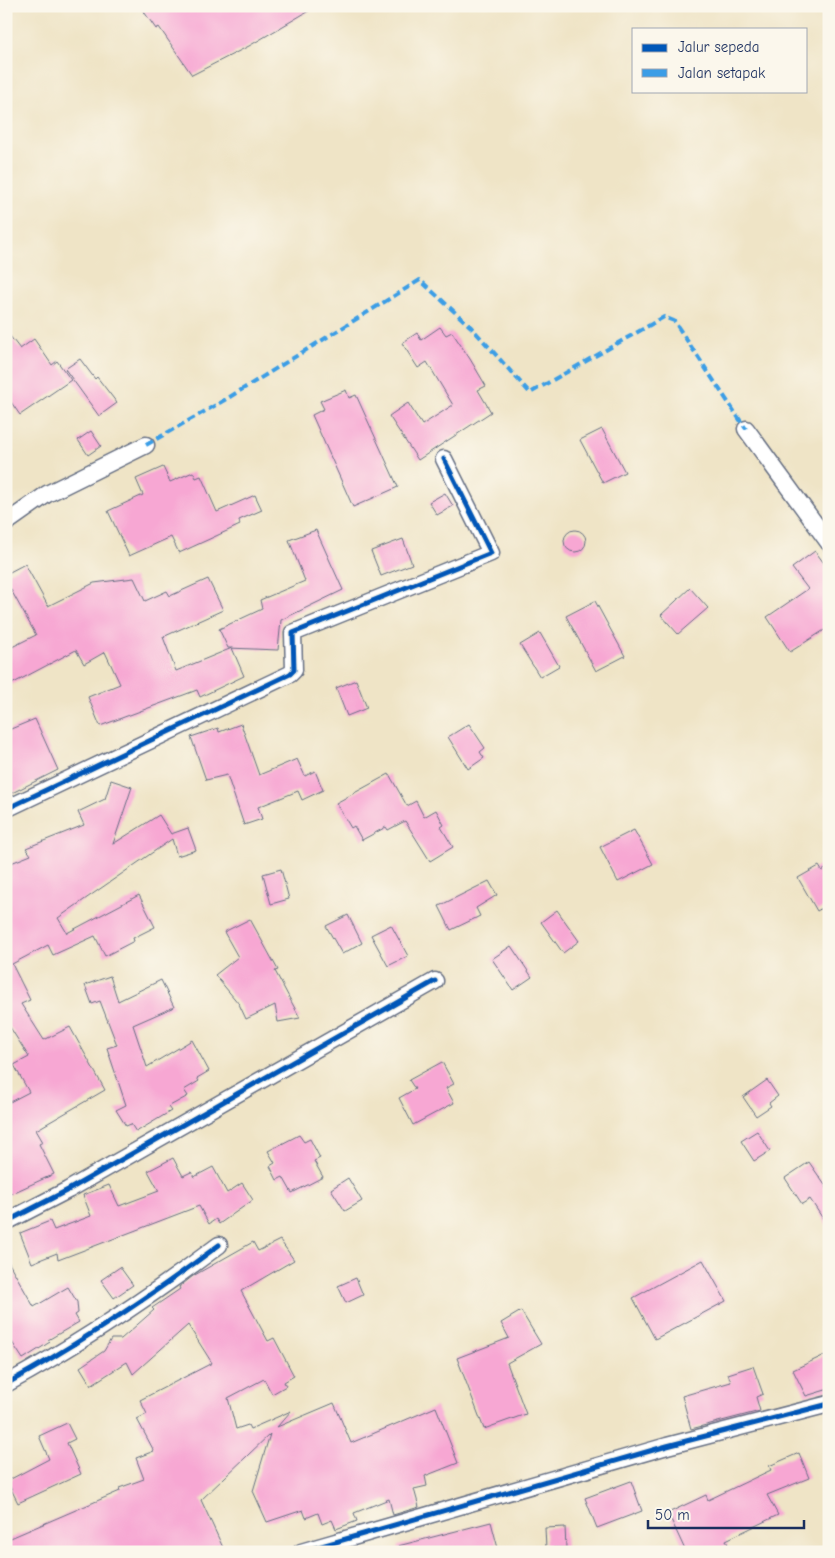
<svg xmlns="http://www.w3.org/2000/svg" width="835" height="1558" font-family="'Comic Neue',sans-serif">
	<rect width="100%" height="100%" fill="#fbf7ec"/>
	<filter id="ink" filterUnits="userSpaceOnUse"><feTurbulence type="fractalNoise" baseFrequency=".02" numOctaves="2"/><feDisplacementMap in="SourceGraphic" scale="10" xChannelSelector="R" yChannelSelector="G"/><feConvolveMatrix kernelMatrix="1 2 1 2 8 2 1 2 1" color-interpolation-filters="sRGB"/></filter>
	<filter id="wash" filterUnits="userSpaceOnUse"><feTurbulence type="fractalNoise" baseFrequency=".0096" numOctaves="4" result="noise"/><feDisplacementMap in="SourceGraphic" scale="20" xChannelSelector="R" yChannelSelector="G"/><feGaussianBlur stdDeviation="1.12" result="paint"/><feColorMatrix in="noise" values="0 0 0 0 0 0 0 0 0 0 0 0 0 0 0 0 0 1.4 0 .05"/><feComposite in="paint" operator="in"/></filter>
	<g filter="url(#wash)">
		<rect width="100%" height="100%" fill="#efe4c6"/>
		<g id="blocks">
			<g fill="#f7a7d3">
				<path d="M 140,6 L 317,6 L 249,46 L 192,75 L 159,27 L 156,29 Z"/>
				<path d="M 440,327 L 446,335 L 452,332 L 470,359 L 486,386 L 478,390 L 491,412 L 418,460 L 389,416 L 408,403 L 422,425 L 453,405 L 427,362 L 418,368 L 402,343 L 417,333 L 421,340 Z"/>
				<path d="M 6,331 L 20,349 L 34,339 L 52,365 L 57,361 L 71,380 L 20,415 L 6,395 Z"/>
				<path d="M 80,359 L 95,379 L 97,377 L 117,403 L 99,416 L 65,369 Z"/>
				<path d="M 346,390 L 349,398 L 356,395 L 398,487 L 353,507 L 312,415 L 324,409 L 320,401 Z"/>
				<path d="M 602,429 L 625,472 L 603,483 L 580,440 Z"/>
				<path d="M 91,431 L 101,446 L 88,455 L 78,440 Z"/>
				<path d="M 163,467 L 170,482 L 193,472 L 196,478 L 201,476 L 217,512 L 255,495 L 262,510 L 239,520 L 240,525 L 179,553 L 171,537 L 129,556 L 108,511 L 143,495 L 136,479 Z"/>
				<path d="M 445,493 L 453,506 L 437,515 L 429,502 Z"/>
				<circle cx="575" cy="541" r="11"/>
				<path d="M 316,530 L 343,590 L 281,620 L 278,650 L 228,648 L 219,629 L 262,609 L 260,600 L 305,581 L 289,540 Z"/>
				<path d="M 403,539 L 412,564 L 381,576 L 371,551 Z"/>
				<path d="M 815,551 L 829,570 L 829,627 L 790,652 L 767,617 L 808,589 L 792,568 Z"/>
				<path d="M 25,564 L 48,606 L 94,583 L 134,578 L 145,601 L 167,591 L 170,596 L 208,579 L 223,610 L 163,637 L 176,671 L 232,648 L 244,676 L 200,697 L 197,690 L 100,726 L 88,697 L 120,684 L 105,652 L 84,664 L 76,650 L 6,687 L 6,650 L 36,635 L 6,581 L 6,574 Z"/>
				<path d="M 690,588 L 708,608 L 678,634 L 661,615 Z"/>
				<path d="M 595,601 L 625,656 L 596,671 L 566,616 Z"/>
				<path d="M 540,633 L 559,666 L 540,677 L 520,645 Z"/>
				<path d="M 356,680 L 367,708 L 347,716 L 336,688 Z"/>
				<path d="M 35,719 L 58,770 L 6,796 L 6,731 Z"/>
				<path d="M 241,724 L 259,775 L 297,759 L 305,776 L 315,771 L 323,790 L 302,800 L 298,791 L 258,807 L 262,819 L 244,825 L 227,775 L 206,780 L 191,737 L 218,728 L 219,732 Z"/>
				<path d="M 469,724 L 485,748 L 480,752 L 484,758 L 468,769 L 448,737 Z"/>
				<path d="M 389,774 L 407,806 L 416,801 L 424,817 L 436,810 L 444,825 L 441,827 L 453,847 L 430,861 L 405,821 L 388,830 L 386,827 L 362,840 L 354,826 L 351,828 L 336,803 Z"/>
				<path d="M 111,780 L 132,787 L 113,844 L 159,815 L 171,834 L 188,828 L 196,850 L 177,856 L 172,839 L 58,918 L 67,933 L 139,895 L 155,927 L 133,938 L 134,941 L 105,956 L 95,936 L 53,955 L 48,945 L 12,964 L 30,1000 L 21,1004 L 44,1040 L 70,1027 L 105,1090 L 36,1130 L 43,1142 L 39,1144 L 54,1174 L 6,1196 L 6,1104 L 29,1092 L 14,1065 L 29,1057 L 6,1021 L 6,865 L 31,855 L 26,848 L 84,825 L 78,812 L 105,799 Z"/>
				<path d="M 634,830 L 653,864 L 618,882 L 600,847 Z"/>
				<path d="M 819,866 L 822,871 L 829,867 L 829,904 L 817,911 L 798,878 Z"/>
				<path d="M 281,869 L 289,899 L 271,904 L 263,874 Z"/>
				<path d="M 489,881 L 497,895 L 476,908 L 480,916 L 451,930 L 439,906 Z"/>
				<path d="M 557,910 L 579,941 L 563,953 L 541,922 Z"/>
				<path d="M 348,915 L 362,943 L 342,954 L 326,926 Z"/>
				<path d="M 250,919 L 278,970 L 275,971 L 300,1018 L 278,1022 L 275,1005 L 246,1019 L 239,1004 L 215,975 L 238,957 L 224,932 Z"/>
				<path d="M 391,925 L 408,956 L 388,966 L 371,935 Z"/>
				<path d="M 511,946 L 532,977 L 513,990 L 492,959 Z"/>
				<path d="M 110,976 L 118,1001 L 161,980 L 174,1007 L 133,1025 L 147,1067 L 192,1040 L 209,1071 L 197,1078 L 199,1081 L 184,1090 L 188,1096 L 168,1107 L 171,1111 L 136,1132 L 131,1124 L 126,1126 L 116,1110 L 126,1105 L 107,1048 L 117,1045 L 100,1001 L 92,1004 L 85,985 Z"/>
				<path d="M 442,1062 L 454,1084 L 446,1088 L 454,1103 L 413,1125 L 399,1098 L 415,1089 L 409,1080 Z"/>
				<path d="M 767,1080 L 778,1096 L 769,1103 L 771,1106 L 756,1116 L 743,1097 Z"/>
				<path d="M 757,1131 L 770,1151 L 754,1161 L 741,1141 Z"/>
				<path d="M 299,1135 L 304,1142 L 310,1139 L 320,1158 L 314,1161 L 323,1177 L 292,1193 L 283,1177 L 277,1180 L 270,1166 L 275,1163 L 268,1151 Z"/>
				<path d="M 173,1158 L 183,1176 L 191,1172 L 194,1177 L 213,1167 L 227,1193 L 242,1183 L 253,1200 L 219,1224 L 216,1219 L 209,1224 L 199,1206 L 58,1260 L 57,1253 L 32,1263 L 20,1233 L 50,1221 L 54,1230 L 91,1216 L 83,1195 L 109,1185 L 119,1206 L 159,1191 L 148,1171 Z"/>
				<path d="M 809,1162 L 829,1191 L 829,1228 L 810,1199 L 802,1204 L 785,1178 Z"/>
				<path d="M 348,1178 L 362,1201 L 345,1211 L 331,1189 Z"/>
				<path d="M 280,1240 L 294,1260 L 241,1291 L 268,1341 L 274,1338 L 294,1376 L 284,1382 L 286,1386 L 272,1394 L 264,1379 L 228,1398 L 236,1429 L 248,1425 L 250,1429 L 291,1411 L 277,1427 L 334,1403 L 351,1443 L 436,1407 L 458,1463 L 425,1476 L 427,1486 L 414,1489 L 419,1507 L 393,1515 L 389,1499 L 354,1513 L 357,1521 L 336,1529 L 332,1520 L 322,1524 L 318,1513 L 306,1518 L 303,1510 L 267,1522 L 253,1491 L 270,1434 L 201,1500 L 225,1552 L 6,1552 L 6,1540 L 120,1491 L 119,1488 L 144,1479 L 136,1458 L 154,1451 L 137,1419 L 147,1414 L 140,1400 L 212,1363 L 188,1325 L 133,1374 L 127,1362 L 91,1385 L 80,1367 L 104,1351 L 111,1339 L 121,1339 L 154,1310 L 152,1308 L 180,1289 L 179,1287 L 193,1276 L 253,1242 L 258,1251 Z"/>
				<path d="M 6,1258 L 34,1307 L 68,1287 L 77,1302 L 78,1313 L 75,1315 L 79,1322 L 48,1340 L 50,1342 L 23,1359 L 6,1333 Z"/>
				<path d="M 703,1260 L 726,1301 L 655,1339 L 633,1298 Z"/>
				<path d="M 120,1267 L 133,1285 L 114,1298 L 101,1280 Z"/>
				<path d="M 356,1278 L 363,1295 L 346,1303 L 338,1286 Z"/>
				<path d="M 521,1311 L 541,1344 L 507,1363 L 526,1414 L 484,1429 L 457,1358 L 509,1338 L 501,1323 Z"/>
				<path d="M 829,1353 L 829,1389 L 806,1396 L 793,1370 Z"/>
				<path d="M 753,1366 L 763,1394 L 756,1397 L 760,1411 L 691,1429 L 682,1396 L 731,1382 L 728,1374 Z"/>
				<path d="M 67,1423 L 75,1439 L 67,1443 L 81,1474 L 18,1503 L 7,1481 L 49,1459 L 39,1436 Z"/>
				<path d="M 799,1453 L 809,1478 L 767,1495 L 778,1515 L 726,1540 L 728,1545 L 713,1552 L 686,1552 L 668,1513 L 706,1495 L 708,1500 L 771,1470 L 769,1466 Z"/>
				<path d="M 631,1481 L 642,1511 L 597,1528 L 585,1498 Z"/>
				<path d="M 491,1522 L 499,1552 L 399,1552 L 398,1546 Z"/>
				<path d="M 565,1527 L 566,1548 L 546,1548 L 545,1528 Z"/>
			</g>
		</g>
	</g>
	<g filter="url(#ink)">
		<use href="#blocks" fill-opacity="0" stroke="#656e82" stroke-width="1"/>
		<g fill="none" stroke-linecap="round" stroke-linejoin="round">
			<g stroke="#656e82" stroke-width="19">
				<g id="minor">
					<path d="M 746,429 L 829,543"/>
					<path d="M 6,523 L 47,494 L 146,445"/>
					<path d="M 6,809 L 290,674 L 294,670 L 293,633 L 491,553 L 444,459"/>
					<path d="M 6,1222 L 68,1190 L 435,981"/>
					<path d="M 6,1384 C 81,1343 151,1296 219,1245"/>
					<path d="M 301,1552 L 667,1446 L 829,1404"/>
				</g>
			</g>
			<use href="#minor" stroke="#fff" stroke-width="16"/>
			<path stroke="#3b9de6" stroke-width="4" stroke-dasharray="8 4" stroke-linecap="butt" d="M 146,445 L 228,398 L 420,280 L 471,327 L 530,393 L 664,317 L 674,321 L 746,429"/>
			<g stroke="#fbf7ec" stroke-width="8">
				<g id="cycleway">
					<path d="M 6,809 L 290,674 L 294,670 L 293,633 L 491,553 L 444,459"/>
					<path d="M 6,1222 L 68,1190 L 435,981"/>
					<path d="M 6,1384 C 81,1343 151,1296 219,1245"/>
					<path d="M 301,1552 L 667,1446 L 829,1404"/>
				</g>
			</g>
			<use href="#cycleway" stroke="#0057b8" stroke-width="5"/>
		</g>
	</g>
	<rect width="835" height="1558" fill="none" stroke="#fbf7ec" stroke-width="25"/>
	<rect x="632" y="28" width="175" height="65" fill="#fbf7ec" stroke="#a1a7b3"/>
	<rect x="642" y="44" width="25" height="8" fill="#0057b8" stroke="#a1a7b3"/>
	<text x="678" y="52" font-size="15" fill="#1b2f5e">Jalur sepeda</text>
	<rect x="642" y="69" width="25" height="8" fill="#3b9de6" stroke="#a1a7b3"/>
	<text x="678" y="78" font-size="15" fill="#1b2f5e">Jalan setapak</text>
	<path d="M648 1520v8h156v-8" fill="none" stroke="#1b2f5e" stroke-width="2.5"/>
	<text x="655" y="1520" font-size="15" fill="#1b2f5e" stroke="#fbf7ec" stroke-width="4" paint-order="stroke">50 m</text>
</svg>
